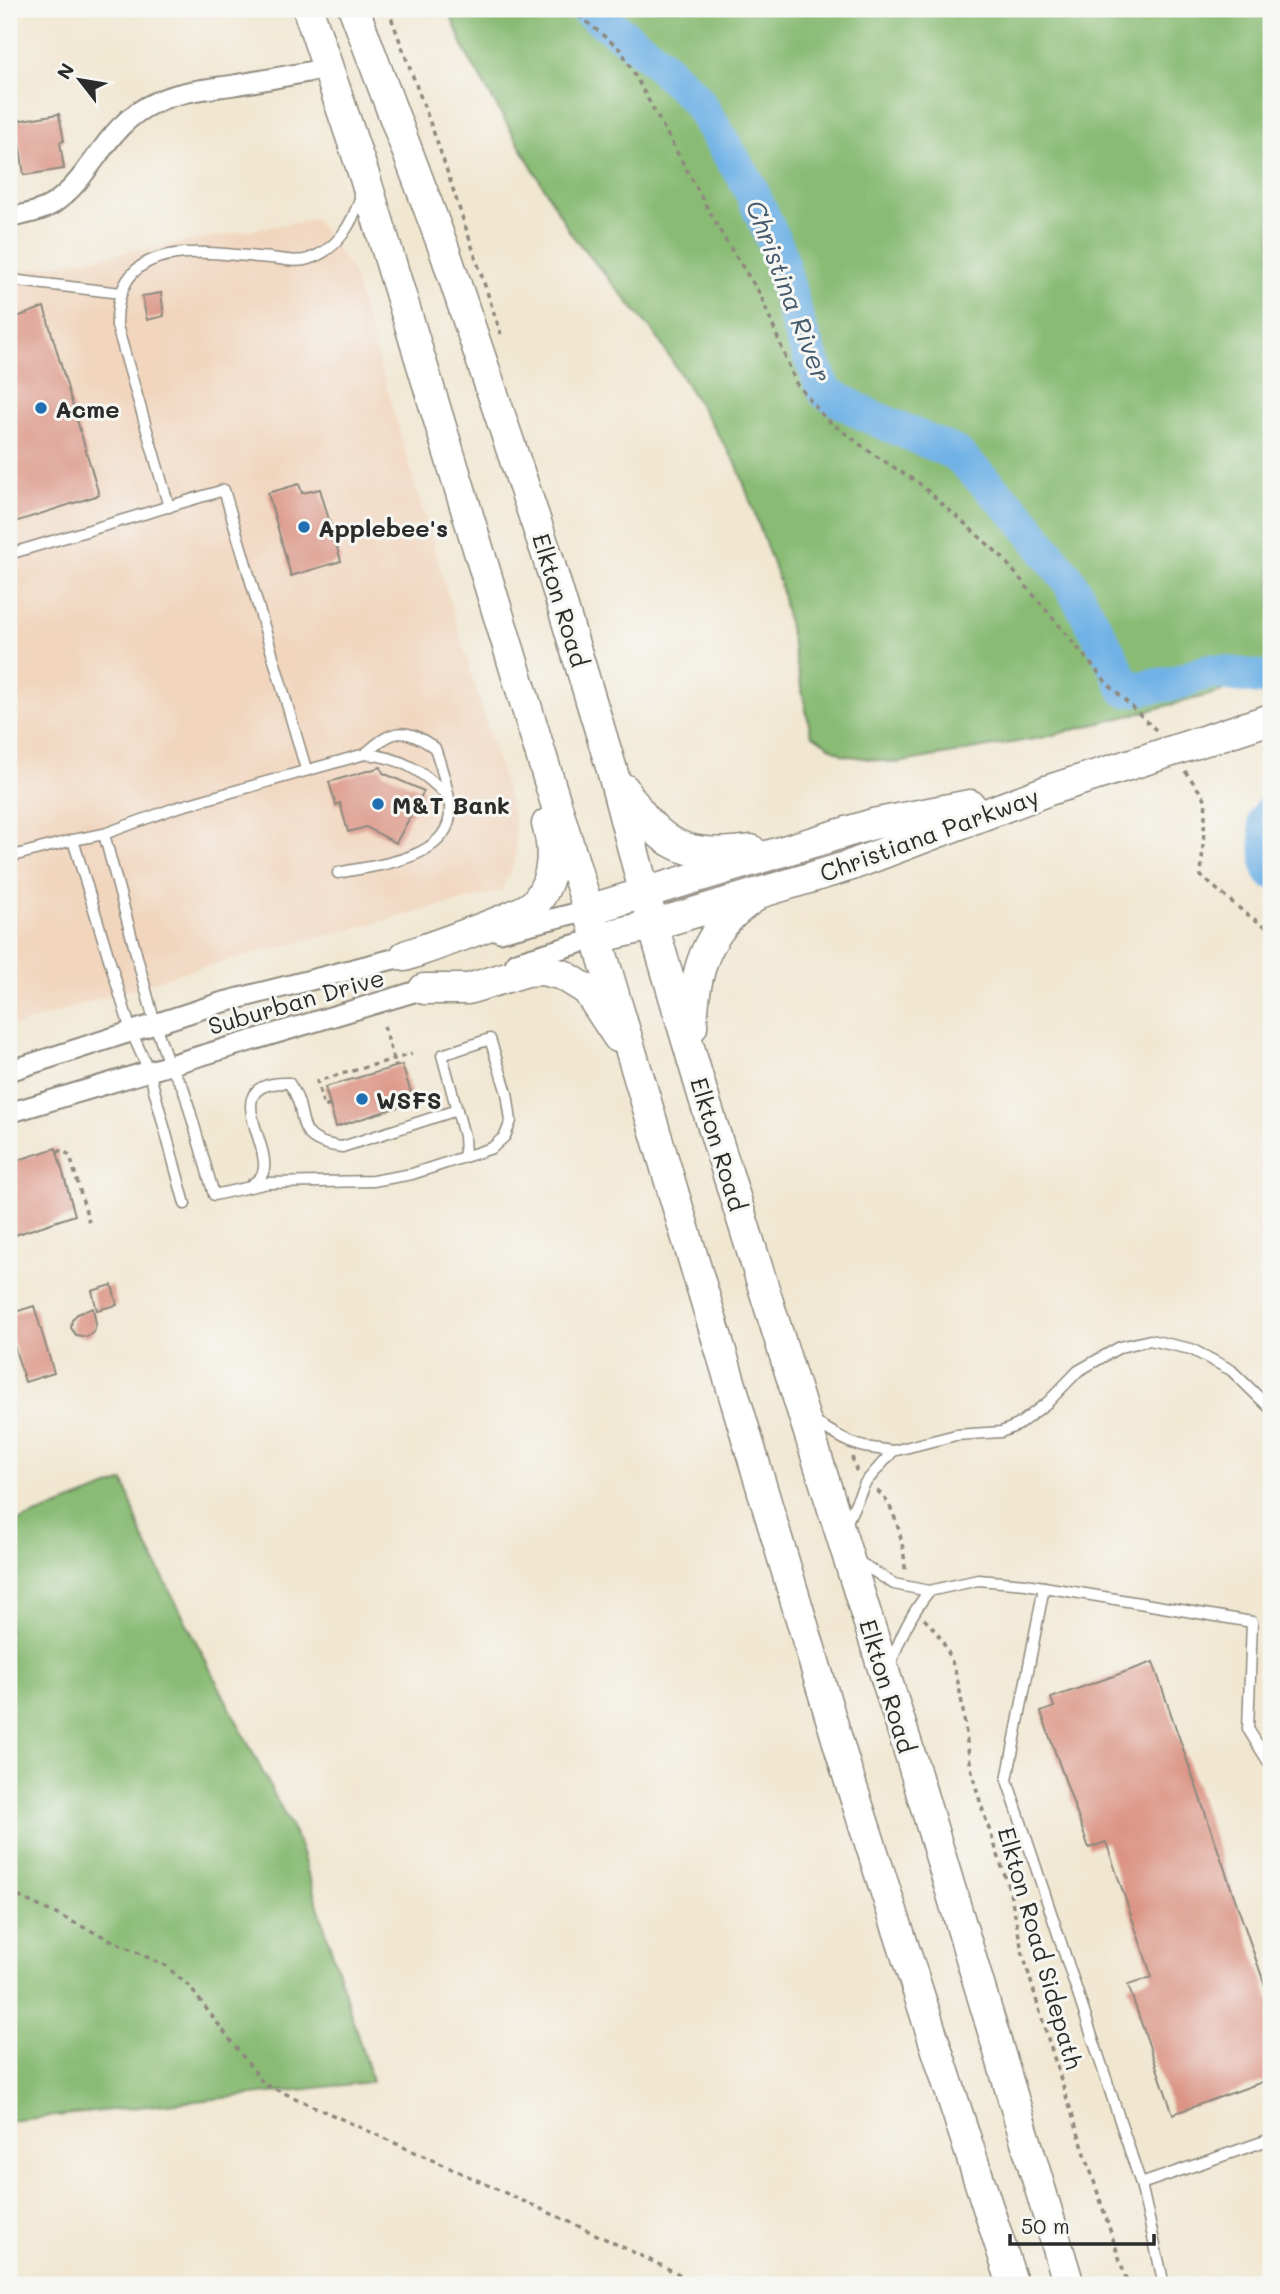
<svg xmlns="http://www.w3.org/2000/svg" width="1280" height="2294" font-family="Mali,sans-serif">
	<rect width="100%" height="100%" fill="#f6f6f2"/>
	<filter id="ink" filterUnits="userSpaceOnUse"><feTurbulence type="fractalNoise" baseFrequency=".0143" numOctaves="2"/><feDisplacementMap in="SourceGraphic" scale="14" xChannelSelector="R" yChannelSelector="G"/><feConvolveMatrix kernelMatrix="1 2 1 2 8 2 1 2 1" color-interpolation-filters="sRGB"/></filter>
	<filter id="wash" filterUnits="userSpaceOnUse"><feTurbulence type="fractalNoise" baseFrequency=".00686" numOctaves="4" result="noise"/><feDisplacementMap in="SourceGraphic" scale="28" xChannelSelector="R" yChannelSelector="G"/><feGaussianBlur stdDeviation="1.57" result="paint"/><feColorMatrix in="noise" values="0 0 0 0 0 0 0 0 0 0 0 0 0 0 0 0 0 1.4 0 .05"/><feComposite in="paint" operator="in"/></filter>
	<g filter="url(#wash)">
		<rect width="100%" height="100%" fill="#f1e7d1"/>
		<path fill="#f1d5bd" d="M 315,219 L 352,271 L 514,817 L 516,859 L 501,891 L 190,970 L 9,1028 L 9,273 Z"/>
		<g fill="#89bb74" stroke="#5a7350" stroke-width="2">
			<path d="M 448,9 L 1271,9 L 1271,672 L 1213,694 L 1045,737 L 897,763 L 843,755 L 811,734 L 780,584 L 737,465 L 655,334 L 571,234 L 467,55 Z"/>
			<path d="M 124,1481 L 143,1538 L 298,1841 L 372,2082 L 9,2121 L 9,1525 Z"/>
		</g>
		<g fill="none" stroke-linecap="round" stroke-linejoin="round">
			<g stroke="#71b2e6" stroke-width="35">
				<path d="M 587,9 L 650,55 L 696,99 L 748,184 L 778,250 L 800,332 L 825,392 L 867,415 L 957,454 L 1021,518 L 1069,581 L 1109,653 L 1126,690 L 1176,683 L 1209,671 L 1271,679"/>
				<path d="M 1271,811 L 1266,818 L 1269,865 L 1271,871"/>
			</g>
		</g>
		<g id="blocks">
			<g fill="#db9485">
				<path d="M 59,114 L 64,141 L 60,142 L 64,169 L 24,175 L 16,121 Z"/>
				<path d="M 161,293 L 164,316 L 147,320 L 142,296 Z"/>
				<path d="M 44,307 L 99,495 L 9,524 L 9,320 Z"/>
				<path d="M 299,484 L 302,493 L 320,489 L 341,561 L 291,576 L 268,493 Z"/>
				<path d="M 381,767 L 383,773 L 424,791 L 396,843 L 366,827 L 348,832 L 340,803 L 336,805 L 329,782 Z"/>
				<path d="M 402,1065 L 414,1102 L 336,1127 L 325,1087 Z"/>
				<path d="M 56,1148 L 75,1215 L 9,1237 L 9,1163 Z"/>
				<path d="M 112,1285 L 117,1305 L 97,1310 L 92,1291 Z"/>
				<path d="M 34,1306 L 54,1373 L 25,1382 L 9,1329 L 9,1314 Z"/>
				<path d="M 93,1308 L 96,1324 L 94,1332 L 87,1337 L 76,1335 L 71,1328 L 72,1320 L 77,1314 Z"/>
				<path d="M 1153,1662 L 1271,2003 L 1271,2079 L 1173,2114 L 1128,1985 L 1152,1977 L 1106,1842 L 1089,1848 L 1041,1712 L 1054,1707 L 1051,1698 Z"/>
			</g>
		</g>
	</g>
	<g filter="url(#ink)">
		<use href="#blocks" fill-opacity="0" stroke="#8e897e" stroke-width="2"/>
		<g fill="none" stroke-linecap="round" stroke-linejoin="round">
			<g stroke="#8e897e" stroke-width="13">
				<g id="lane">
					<path d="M 9,282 L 19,281 L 121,293"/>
					<path d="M 169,507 L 117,326 C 115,231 208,254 271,258 C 282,259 298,263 308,259 C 338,250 352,224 361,196"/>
					<path d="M 9,554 L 224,490 L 306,769"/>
					<path d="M 104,834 L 155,1024 L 169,1065 L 183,1087 L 214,1195 L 268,1183 L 373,1181 L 412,1174 L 492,1148 L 505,1136 L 511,1121 L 507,1093 L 490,1039 L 442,1055 L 464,1136 L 465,1156"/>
					<path d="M 73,840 L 131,1031 L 149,1071 L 185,1204"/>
					<path d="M 9,857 L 73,840 L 104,834 L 175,808 L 365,754 C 401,757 423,771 447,796"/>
					<path d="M 338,873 C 374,865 455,860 450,806 C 448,787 441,766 435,748 C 403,725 392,730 365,754"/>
					<path d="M 251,1185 C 258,1180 263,1177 264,1168 C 268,1139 219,1081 289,1083 C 312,1115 288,1140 342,1147 L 457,1110"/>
					<path d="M 811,1420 L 849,1442 L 864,1447 L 893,1451 L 956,1435 L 1001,1432 L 1018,1425 L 1048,1402 L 1078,1371 L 1120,1347 L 1150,1340 L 1191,1349 L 1231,1370 L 1271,1409"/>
					<path d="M 845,1526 L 865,1483 L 893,1451"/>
					<path d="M 856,1560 L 894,1584 L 929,1591 L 978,1580 L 1026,1584 L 1252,1622 L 1248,1729 L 1271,1766"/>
					<path d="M 1044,1587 L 1007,1780 L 1141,2184 L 1271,2139"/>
					<path d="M 891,1664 C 900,1636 911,1614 929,1591"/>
					<path d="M 1141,2184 L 1164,2285"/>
				</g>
			</g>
			<g stroke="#8e897e" stroke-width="23">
				<g id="street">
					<path d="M 9,217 C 24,215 41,212 54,203 C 94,176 105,124 156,102 C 180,91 208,89 234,85 C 266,80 297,74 329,68"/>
					<path d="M 500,932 L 588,910"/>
					<path d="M 516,962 L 597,938"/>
					<path d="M 9,1071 L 220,1003 L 417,953"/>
					<path d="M 9,1113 L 434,986"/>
				</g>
			</g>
			<g stroke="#8e897e" stroke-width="33">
				<g id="primary">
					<path d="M 308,9 L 365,178 L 597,938 L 847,1772 L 1013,2285"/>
					<path d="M 354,9 L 444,249 L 547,555 L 612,770 L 653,925 L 703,1095 L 909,1751 L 1069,2285"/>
					<path d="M 624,789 C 660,846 684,859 751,850"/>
					<path d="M 588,910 L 873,824 L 970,805"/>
					<path d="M 597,938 L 653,925 L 849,866 L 1049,790 L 1141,761"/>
					<path d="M 405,956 C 427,948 525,915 536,902 C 554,880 555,850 547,824"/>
					<path d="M 424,989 L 468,989 L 527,971 L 542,970 L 563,975 L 587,990 L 618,1037"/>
					<path d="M 692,1027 C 694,972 705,930 753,898"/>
				</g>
			</g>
			<g stroke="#8e897e" stroke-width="3.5" stroke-dasharray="5 5" stroke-linecap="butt">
				<path d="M 388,9 L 438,144 L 501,334"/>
				<path d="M 571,9 L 621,50 L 724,238 L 760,294 L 796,383 L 825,418 L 870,452 L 920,484 L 1001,556 L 1107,683 L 1156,730"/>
				<path d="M 1185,771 L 1206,800 L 1201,876 L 1245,913 L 1271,930"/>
				<path d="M 384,1026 L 396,1067"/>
				<path d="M 330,1105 L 324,1107 L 317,1081 L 412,1054"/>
				<path d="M 57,1152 L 63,1150 L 70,1156 L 89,1222"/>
				<path d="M 852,1457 L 857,1473"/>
				<path d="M 877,1491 C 896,1503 906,1553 905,1574"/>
				<path d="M 924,1619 C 965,1656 961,1716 971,1767 C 980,1809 997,1848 1009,1889 C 1016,1913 1018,1938 1025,1961 C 1056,2070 1093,2177 1128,2285"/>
				<path d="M 9,1892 L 166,1966 L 189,1986 L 264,2084 L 572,2223 L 702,2285"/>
			</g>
			<use href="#lane" stroke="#fff" stroke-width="10"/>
			<use href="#street" stroke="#fff" stroke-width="19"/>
			<use href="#primary" stroke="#fff" stroke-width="30"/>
			<g stroke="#8e897e" stroke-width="33" stroke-linecap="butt">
				<path id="primary-bridge" d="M 1141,761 L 1271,719"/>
			</g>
			<use href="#primary-bridge" stroke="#fff" stroke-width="30"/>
		</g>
	</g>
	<g fill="#1f6fb2" stroke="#f6f6f2" stroke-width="2.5">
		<circle cx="41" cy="408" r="7"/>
		<circle cx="304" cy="527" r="7"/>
		<circle cx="378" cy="804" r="7"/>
		<circle cx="362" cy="1099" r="7"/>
	</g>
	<g text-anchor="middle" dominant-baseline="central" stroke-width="6" stroke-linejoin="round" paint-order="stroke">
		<g font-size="24" font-weight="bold" fill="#2b2b2b" stroke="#f6f6f2" text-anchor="start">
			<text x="55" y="408">Acme</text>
			<text x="318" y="527">Applebee's</text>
			<text x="392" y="804">M&amp;T Bank</text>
			<text x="376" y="1099">WSFS</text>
		</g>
		<g font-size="24" fill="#2b2b2b" stroke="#f6f6f2">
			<text transform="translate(561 600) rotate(73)">Elkton Road</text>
			<text transform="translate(929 834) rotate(-20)">Christiana Parkway</text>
			<text transform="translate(296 1001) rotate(-16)">Suburban Drive</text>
			<text transform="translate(719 1144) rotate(73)">Elkton Road</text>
			<text transform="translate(888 1686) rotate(73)">Elkton Road</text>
			<text transform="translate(1041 1948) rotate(74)">Elkton Road Sidepath</text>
		</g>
		<g font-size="26" font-style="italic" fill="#445a6c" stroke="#f6f6f2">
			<text transform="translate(789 291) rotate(69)">Christina River</text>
		</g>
	</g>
	<rect width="1280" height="2294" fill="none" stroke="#f6f6f2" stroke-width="35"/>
	<g transform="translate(80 80) rotate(301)" stroke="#f6f6f2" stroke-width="5" paint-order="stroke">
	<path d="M0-5L12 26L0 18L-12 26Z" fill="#2b2b2b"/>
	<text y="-10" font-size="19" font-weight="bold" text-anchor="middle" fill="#2b2b2b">N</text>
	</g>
	<path d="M1010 2234v10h144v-10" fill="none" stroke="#2b2b2b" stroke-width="3.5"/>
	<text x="1021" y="2234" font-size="21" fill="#2b2b2b" stroke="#f6f6f2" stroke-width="5" paint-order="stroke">50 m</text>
</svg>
